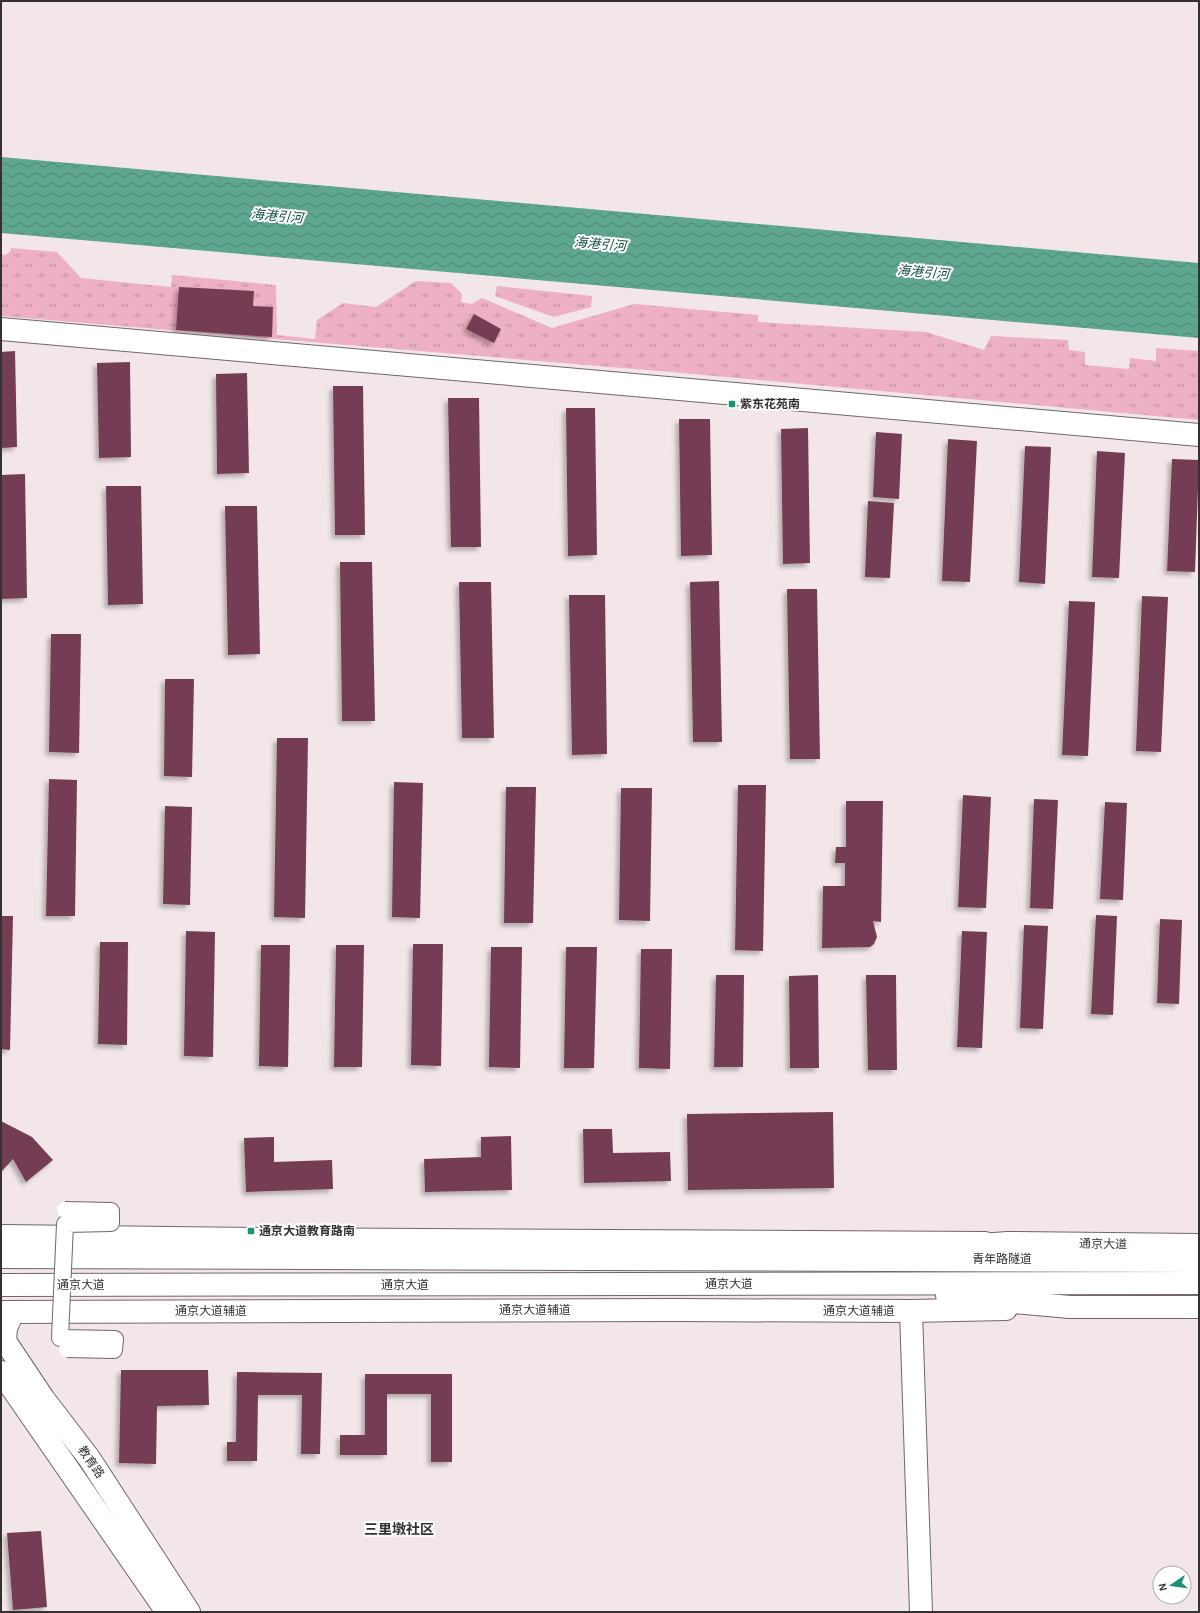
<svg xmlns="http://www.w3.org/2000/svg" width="1200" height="1613" font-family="'Alegreya Sans','Noto Sans SC',sans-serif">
	<defs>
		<pattern id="grass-tufts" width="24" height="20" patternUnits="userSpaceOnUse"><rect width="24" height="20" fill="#edb0c4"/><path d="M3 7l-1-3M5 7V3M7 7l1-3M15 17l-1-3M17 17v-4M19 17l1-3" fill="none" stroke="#c190a0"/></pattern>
		<pattern id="water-waves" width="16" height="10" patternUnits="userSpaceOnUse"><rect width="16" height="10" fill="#5ea690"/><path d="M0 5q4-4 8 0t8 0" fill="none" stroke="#4e8876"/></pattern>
		<filter id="shadow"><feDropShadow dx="-3.5" dy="3.5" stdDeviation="2" flood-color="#0004"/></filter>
	</defs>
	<rect width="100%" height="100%" fill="#f2e6e9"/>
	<g fill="url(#grass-tufts)">
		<path d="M 11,248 L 57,252 L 81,278 L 171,287 L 172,275 L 276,285 L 277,335 L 315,339 L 317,320 L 343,303 L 376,307 L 416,281 L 451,283 L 462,294 L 461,302 L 472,304 L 482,298 L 552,328 L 634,304 L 758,315 L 758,322 L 926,332 L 984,350 L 991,336 L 1068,340 L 1069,350 L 1085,352 L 1085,365 L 1129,369 L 1130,358 L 1156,361 L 1156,348 L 1199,351 L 1199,420 L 671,372 L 1,316 L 1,254 L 5,255 L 10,252 Z"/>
		<path d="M 497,286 L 592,296 L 591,307 L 554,317 L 495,296 Z"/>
	</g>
	<path fill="url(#water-waves)" d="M 1,157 L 1199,263 L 1199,338 L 1,233 Z"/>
	<g fill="#753e53" filter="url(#shadow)">
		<path d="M 179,287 L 254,291 L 253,306 L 273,307 L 272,337 L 176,330 Z"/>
		<path d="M 474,314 L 501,329 L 494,343 L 466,329 Z"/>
		<path d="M 15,351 L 17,447 L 1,448 L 1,352 Z"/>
		<path d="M 130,362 L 131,457 L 99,458 L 97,363 Z"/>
		<path d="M 247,373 L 249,473 L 217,474 L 216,374 Z"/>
		<path d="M 333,386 L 363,386 L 365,535 L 335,535 Z"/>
		<path d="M 448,398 L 479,398 L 481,547 L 451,547 Z"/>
		<path d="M 566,408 L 595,408 L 597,555 L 568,556 Z"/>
		<path d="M 679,419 L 710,419 L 712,555 L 681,556 Z"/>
		<path d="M 808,428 L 810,563 L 783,564 L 781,429 Z"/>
		<path d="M 876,432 L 902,434 L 899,499 L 873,497 Z"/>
		<path d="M 948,439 L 977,441 L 970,582 L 942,581 Z"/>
		<path d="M 1025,446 L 1051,447 L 1045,584 L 1019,582 Z"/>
		<path d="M 1097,451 L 1125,453 L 1119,578 L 1092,577 Z"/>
		<path d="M 1172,459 L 1199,460 L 1195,572 L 1167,571 Z"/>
		<path d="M 25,474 L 27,598 L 1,599 L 1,475 Z"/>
		<path d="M 106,486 L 141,486 L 143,604 L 108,605 Z"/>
		<path d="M 868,501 L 894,503 L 890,578 L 865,577 Z"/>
		<path d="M 225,506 L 257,506 L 260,654 L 228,655 Z"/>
		<path d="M 340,562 L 372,562 L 375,721 L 342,721 Z"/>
		<path d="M 719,581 L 722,742 L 693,742 L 690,582 Z"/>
		<path d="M 459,582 L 491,582 L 494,738 L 462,738 Z"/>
		<path d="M 787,589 L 817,589 L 820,759 L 790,759 Z"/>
		<path d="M 569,595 L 605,595 L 607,754 L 572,755 Z"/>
		<path d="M 1142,596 L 1168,597 L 1161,752 L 1136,751 Z"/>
		<path d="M 1069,601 L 1095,602 L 1088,756 L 1062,755 Z"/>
		<path d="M 51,634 L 81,634 L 79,753 L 49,752 Z"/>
		<path d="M 165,679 L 194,679 L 192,777 L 164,776 Z"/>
		<path d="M 277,738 L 308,738 L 305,918 L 274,917 Z"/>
		<path d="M 49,779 L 77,780 L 75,916 L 46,916 Z"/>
		<path d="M 394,782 L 423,783 L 420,918 L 392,917 Z"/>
		<path d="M 738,785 L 766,785 L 763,951 L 735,950 Z"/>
		<path d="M 506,787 L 536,787 L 533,923 L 504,923 Z"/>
		<path d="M 621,788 L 652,788 L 650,921 L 619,920 Z"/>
		<path d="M 963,795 L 991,797 L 986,908 L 958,907 Z"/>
		<path d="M 1034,799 L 1058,800 L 1053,909 L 1030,908 Z"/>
		<path d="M 846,801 L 883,801 L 881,922 L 873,921 L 877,937 L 874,944 L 870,947 L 822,948 L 823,886 L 845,886 L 845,863 L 835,863 L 836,847 L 846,847 Z"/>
		<path d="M 1105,802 L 1127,803 L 1123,900 L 1100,899 Z"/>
		<path d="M 165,806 L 192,807 L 190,905 L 163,904 Z"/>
		<path d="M 1096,915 L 1117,916 L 1113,1015 L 1091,1014 Z"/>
		<path d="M 1,916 L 13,916 L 10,1050 L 1,1049 Z"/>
		<path d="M 1160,919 L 1182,920 L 1179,1004 L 1157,1003 Z"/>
		<path d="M 1024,925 L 1048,926 L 1043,1029 L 1020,1028 Z"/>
		<path d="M 186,931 L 215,932 L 213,1057 L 184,1056 Z"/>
		<path d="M 962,931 L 987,932 L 982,1048 L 957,1047 Z"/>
		<path d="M 100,942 L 128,942 L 127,1045 L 98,1044 Z"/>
		<path d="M 413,944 L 443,944 L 441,1066 L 411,1065 Z"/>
		<path d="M 261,945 L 290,945 L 288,1067 L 259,1066 Z"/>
		<path d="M 336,945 L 364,945 L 362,1067 L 334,1067 Z"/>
		<path d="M 491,947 L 522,947 L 520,1068 L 489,1067 Z"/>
		<path d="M 566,947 L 597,947 L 594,1068 L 564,1068 Z"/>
		<path d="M 641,949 L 672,949 L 670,1069 L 639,1068 Z"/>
		<path d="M 716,975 L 744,975 L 743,1067 L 714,1067 Z"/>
		<path d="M 818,975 L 819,1068 L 790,1068 L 789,976 Z"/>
		<path d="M 866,975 L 896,975 L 897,1070 L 868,1070 Z"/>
		<path d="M 833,1112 L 834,1188 L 688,1190 L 687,1114 Z"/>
		<path d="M 1,1121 L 32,1137 L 53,1160 L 26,1182 L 13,1159 L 1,1172 Z"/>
		<path d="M 583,1129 L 612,1129 L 613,1153 L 670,1152 L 671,1181 L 584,1183 Z"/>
		<path d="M 511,1136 L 512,1190 L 425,1192 L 424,1159 L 481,1157 L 481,1137 Z"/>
		<path d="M 274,1137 L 274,1162 L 332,1160 L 333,1189 L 246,1192 L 244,1138 Z"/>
		<path d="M 121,1370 L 208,1370 L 209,1405 L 157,1406 L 156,1464 L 119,1463 Z"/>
		<path d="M 237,1372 L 322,1373 L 320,1454 L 301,1454 L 302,1395 L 258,1395 L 257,1461 L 227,1461 L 227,1442 L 236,1442 Z"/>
		<path d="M 365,1374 L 452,1374 L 452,1462 L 431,1462 L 431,1394 L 387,1394 L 387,1455 L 340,1455 L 340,1435 L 365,1435 Z"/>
		<path d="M 41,1531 L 47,1607 L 13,1610 L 7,1533 Z"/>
	</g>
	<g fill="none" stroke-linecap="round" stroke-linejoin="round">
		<g stroke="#71666a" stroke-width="24">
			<g id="secondary">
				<path d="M 1,329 L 1199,435"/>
				<path d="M 1,1236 L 255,1239 L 985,1243"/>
				<path d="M 911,1311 L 921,1612"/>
				<path d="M 1,1312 L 674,1310 L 911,1311 L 1006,1309"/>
				<path d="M 13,1312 L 6,1328 L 5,1341 L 43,1398 L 89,1458 L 189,1612"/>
				<path d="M 1,1372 L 167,1612"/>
			</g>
		</g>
		<g stroke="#71666a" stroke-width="24">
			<g id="primary">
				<path d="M 1008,1243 L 1199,1245"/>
				<path d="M 1070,1307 L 1199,1307"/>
			</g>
		</g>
		<g stroke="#71666a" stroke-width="24">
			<g id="highway">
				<path d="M 965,1246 L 1008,1243"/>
				<path d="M 1,1257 L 1199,1261"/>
				<path d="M 1,1285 L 1199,1283"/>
				<path d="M 947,1296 L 1070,1307"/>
			</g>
		</g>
		<use href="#secondary" stroke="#fff" stroke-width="22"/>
		<use href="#primary" stroke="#fff" stroke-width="22"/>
		<use href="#highway" stroke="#fff" stroke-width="22"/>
		<g stroke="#71666a" stroke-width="18" stroke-linecap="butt">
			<path id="street-bridge" d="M 65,1210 L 111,1211 L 111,1223 L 65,1224 L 60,1338 L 115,1339 L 114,1350 L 67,1349"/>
		</g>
		<use href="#street-bridge" stroke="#fff" stroke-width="16"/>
	</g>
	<g fill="#1b9175" stroke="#fff" stroke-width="1.5">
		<rect x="728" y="400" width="8" height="8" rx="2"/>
		<rect x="247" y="1227" width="8" height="8" rx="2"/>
	</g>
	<g text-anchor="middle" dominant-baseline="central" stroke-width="4" stroke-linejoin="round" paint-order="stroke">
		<g font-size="12" font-weight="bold" fill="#353032" stroke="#fff" text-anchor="start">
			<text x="740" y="404">紫东花苑南</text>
			<text x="259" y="1231">通京大道教育路南</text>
		</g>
		<g font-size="12" fill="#353032" stroke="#fff">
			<text transform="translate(1103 1244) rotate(1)">通京大道</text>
			<text x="1002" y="1259">青年路隧道</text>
			<text x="729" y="1284">通京大道</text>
			<text x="81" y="1285">通京大道</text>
			<text x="405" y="1285">通京大道</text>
			<text x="535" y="1310">通京大道辅道</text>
			<text x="211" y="1311">通京大道辅道</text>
			<text x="859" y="1311">通京大道辅道</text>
			<text transform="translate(91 1462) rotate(55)">教育路</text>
		</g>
		<g font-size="13" font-style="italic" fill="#135040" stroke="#fff">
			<text transform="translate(277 217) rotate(5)">海港引河</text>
			<text transform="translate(600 245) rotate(5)">海港引河</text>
			<text transform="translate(923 273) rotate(5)">海港引河</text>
		</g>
		<g font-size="14" font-weight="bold" fill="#353032" stroke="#fff">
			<text x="399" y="1530">三里墩社区</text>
		</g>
	</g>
	<rect width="1200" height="1613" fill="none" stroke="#353032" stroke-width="4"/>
	<g transform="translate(1172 1585) rotate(257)"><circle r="19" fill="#ffffff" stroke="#aeacad"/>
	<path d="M0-3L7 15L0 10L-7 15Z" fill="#1b9175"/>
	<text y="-6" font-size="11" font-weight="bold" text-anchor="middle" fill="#353032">N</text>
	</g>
</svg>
